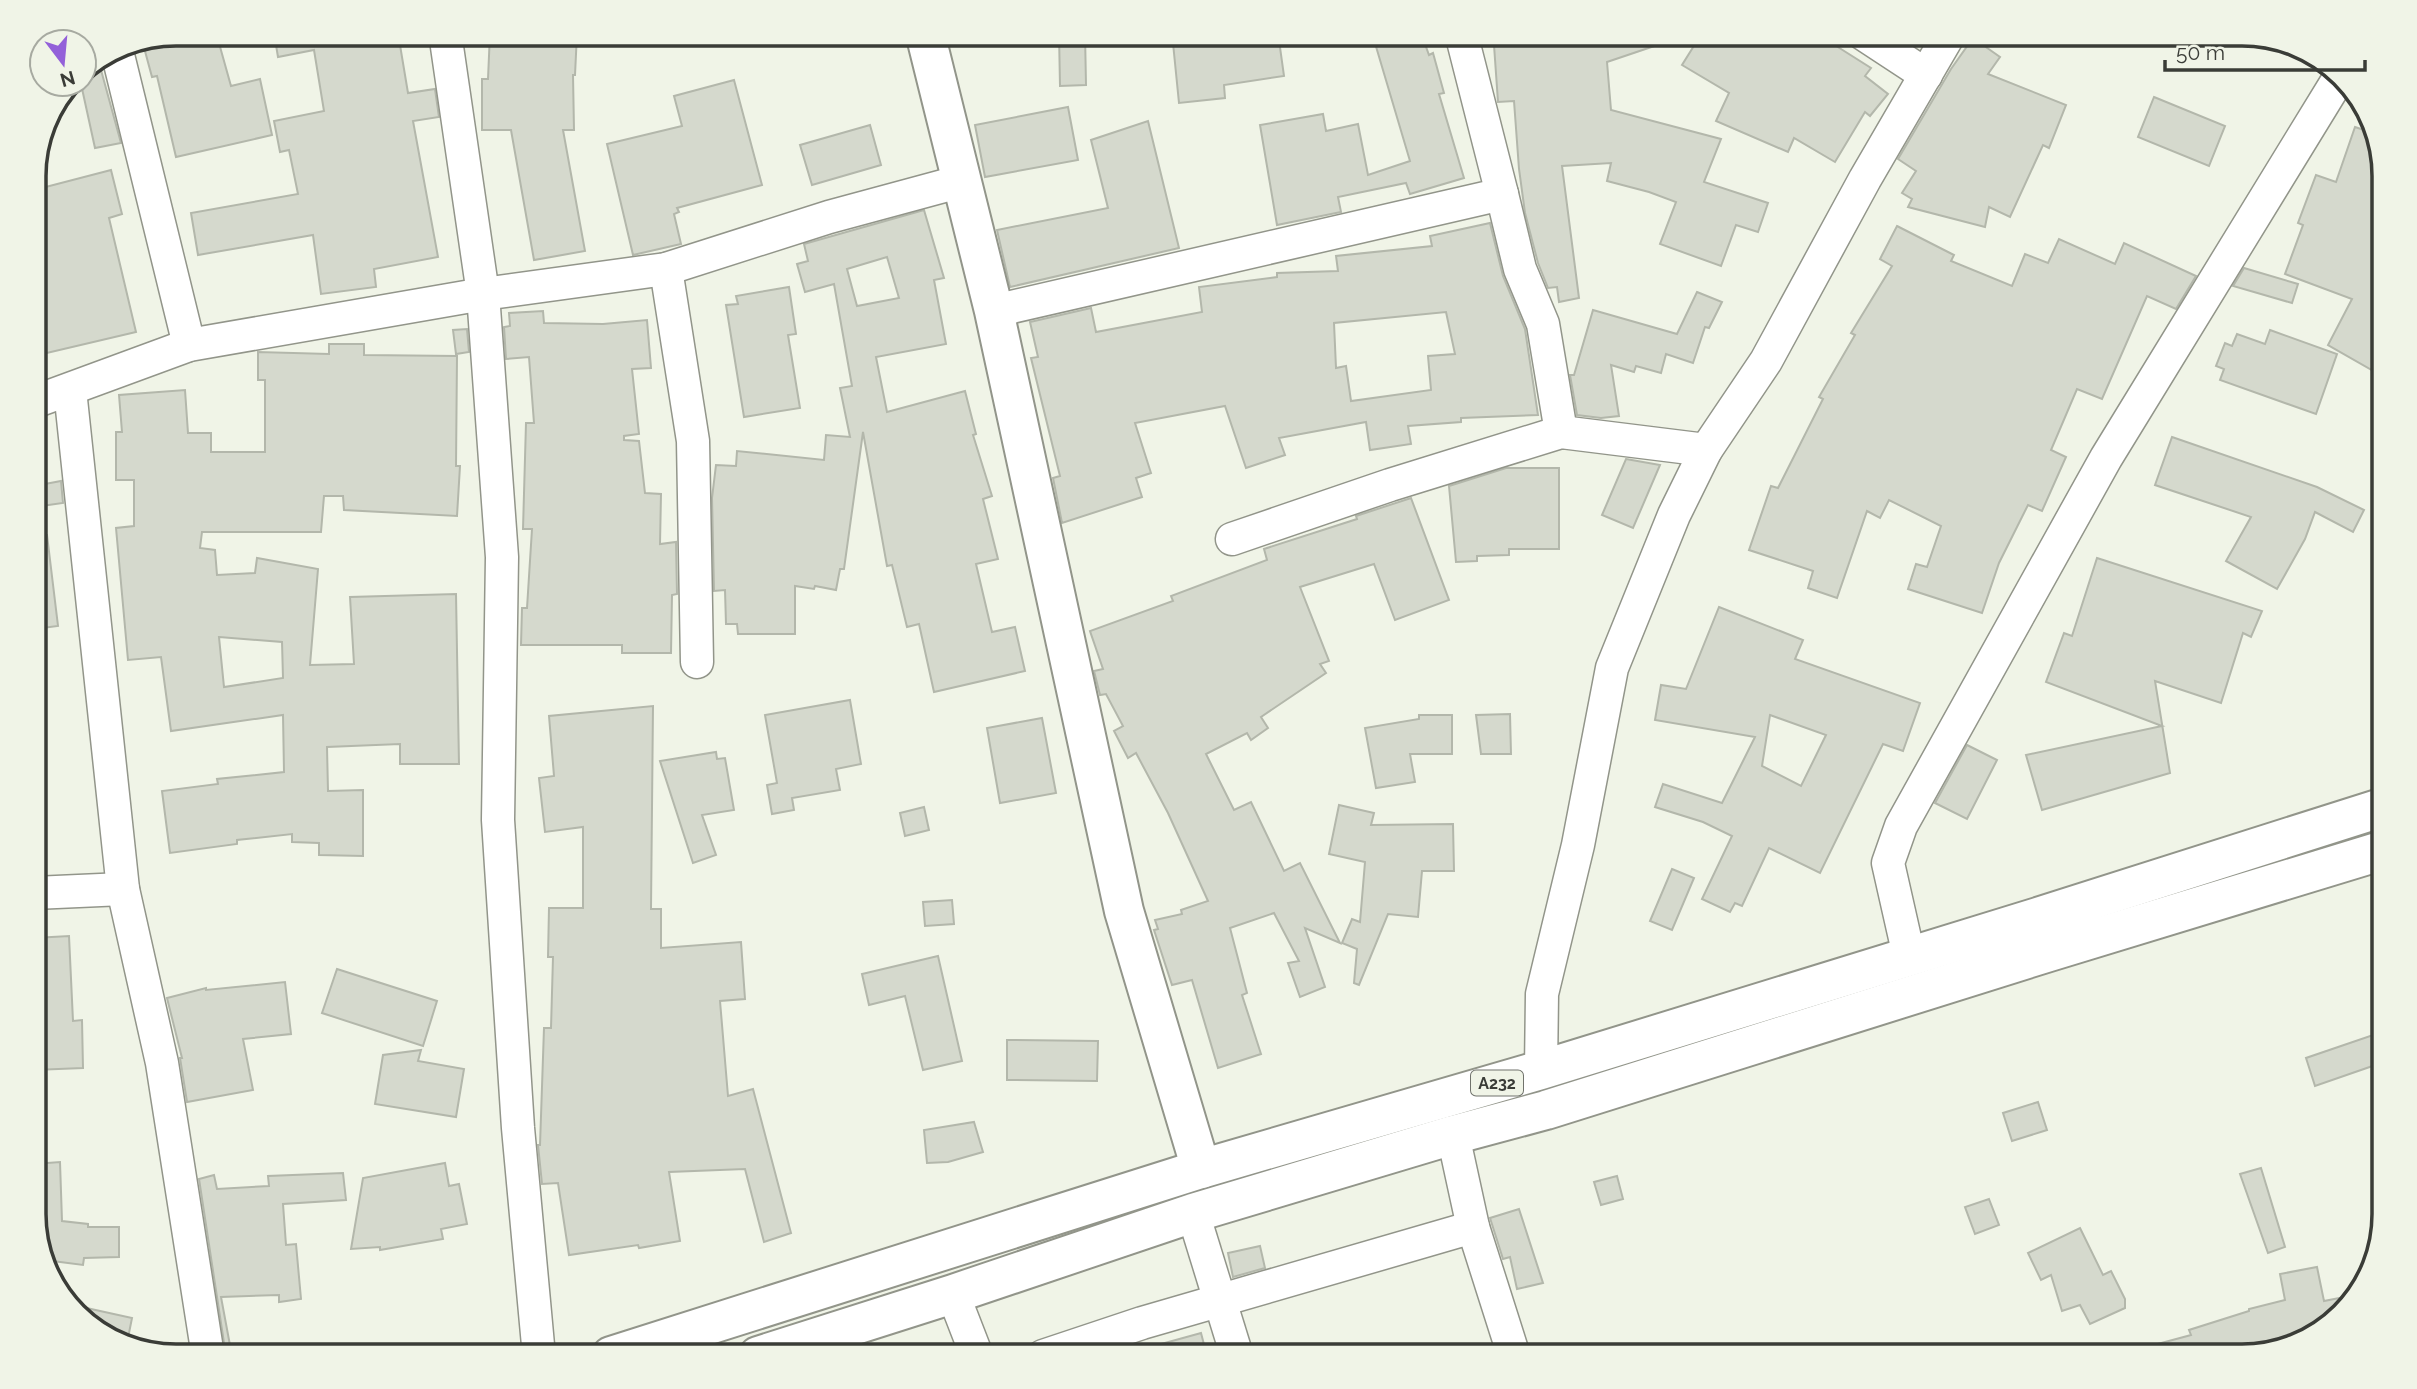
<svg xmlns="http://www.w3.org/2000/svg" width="2417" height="1389" font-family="Raleway,sans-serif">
	<rect width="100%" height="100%" fill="#f0f4e7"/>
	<g fill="#d5d9cd" stroke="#b3b7ab" stroke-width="2" fill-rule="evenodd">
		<path d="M 175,33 L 194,33 L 196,42 L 217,36 L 231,86 L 260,79 L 272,135 L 176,157 L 157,76 L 152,77 L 142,40 Z"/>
		<path d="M 274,33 L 398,33 L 408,93 L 435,89 L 439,117 L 413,121 L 438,257 L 374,269 L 376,287 L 321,294 L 313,235 L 198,255 L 191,213 L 298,194 L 289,150 L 280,152 L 274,121 L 324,111 L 314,50 L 278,57 Z"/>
		<path d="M 490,33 L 577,33 L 575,75 L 573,75 L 574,130 L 563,130 L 585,251 L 534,260 L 511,130 L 482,130 L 482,79 L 488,79 Z"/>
		<path d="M 1059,33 L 1085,33 L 1086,85 L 1060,86 Z"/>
		<path d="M 1172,33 L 1278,33 L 1284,76 L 1224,85 L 1225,98 L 1179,103 Z"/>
		<path d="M 1372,33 L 1421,33 L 1429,55 L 1433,53 L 1444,93 L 1439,94 L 1464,178 L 1410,194 L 1406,183 L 1338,197 L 1341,212 L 1277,225 L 1260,125 L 1323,114 L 1326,131 L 1358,124 L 1368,175 L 1410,161 Z"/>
		<path d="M 1497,33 L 1680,33 L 1681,37 L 1607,62 L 1611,110 L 1721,139 L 1704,182 L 1768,203 L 1758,232 L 1736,225 L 1721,266 L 1660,244 L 1676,202 L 1649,192 L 1607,181 L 1611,163 L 1562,166 L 1579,298 L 1559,302 L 1557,287 L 1548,288 L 1538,263 L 1525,213 L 1519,169 L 1514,101 L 1498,102 L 1494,45 L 1498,45 Z"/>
		<path d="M 1702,33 L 1796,33 L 1816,45 L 1822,37 L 1871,68 L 1865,76 L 1888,94 L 1870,116 L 1865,112 L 1835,162 L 1794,138 L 1788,152 L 1716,121 L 1729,93 L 1682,65 Z"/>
		<path d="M 1973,38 L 2000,57 L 1988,74 L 2066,105 L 2049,148 L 2043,145 L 2010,217 L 1989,207 L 1985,227 L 1908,207 L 1912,199 L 1902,193 L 1916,171 L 1898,159 L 1951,69 Z"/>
		<path d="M 98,59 L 121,143 L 95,148 L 81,84 L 84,84 L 84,69 Z"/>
		<path d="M 734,80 L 762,185 L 677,208 L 679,212 L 674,214 L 681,244 L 633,255 L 607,144 L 682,126 L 674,96 Z"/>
		<path d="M 2154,97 L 2225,126 L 2209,166 L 2138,137 Z"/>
		<path d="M 1068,107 L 1078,160 L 985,177 L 975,125 Z"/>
		<path d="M 1148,121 L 1179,248 L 1010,287 L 997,230 L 1108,208 L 1091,140 Z"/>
		<path d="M 870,125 L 881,165 L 812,185 L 800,145 Z"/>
		<path d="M 2355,127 L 2373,133 L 2383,166 L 2384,377 L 2328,345 L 2352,299 L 2285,274 L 2303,225 L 2298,223 L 2316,175 L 2336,182 Z"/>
		<path d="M 111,170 L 122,214 L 109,218 L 136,332 L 34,356 L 34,190 Z"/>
		<path d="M 924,210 L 944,278 L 934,280 L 946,344 L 876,357 L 887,412 L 965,391 L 976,434 L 973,435 L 992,496 L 983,499 L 998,559 L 976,564 L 992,632 L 1015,627 L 1025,671 L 934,692 L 919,624 L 907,627 L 892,565 L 887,566 L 863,432 L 844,569 L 840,569 L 836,590 L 815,586 L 814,589 L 795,586 L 795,634 L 738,634 L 737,624 L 726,624 L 725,590 L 714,591 L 712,498 L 716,465 L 736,466 L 737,451 L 824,460 L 826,435 L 850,437 L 840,388 L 852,386 L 834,284 L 805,292 L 797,264 L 808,261 L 804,244 ZM 887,257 L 899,298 L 857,306 L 847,269 Z"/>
		<path d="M 1490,223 L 1503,276 L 1525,329 L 1538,415 L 1461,418 L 1461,422 L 1408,426 L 1411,444 L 1370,450 L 1366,422 L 1279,438 L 1285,455 L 1246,468 L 1225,406 L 1135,423 L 1151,473 L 1136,478 L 1142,497 L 1062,523 L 1053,478 L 1060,476 L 1031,358 L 1038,357 L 1030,322 L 1091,308 L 1096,332 L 1202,312 L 1199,287 L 1277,277 L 1277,273 L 1338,271 L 1336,256 L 1432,246 L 1430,236 ZM 1446,312 L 1455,354 L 1428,356 L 1431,390 L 1351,401 L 1346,366 L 1336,368 L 1334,323 Z"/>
		<path d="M 1897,226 L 1954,255 L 1951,261 L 2012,286 L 2025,254 L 2048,263 L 2059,239 L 2115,264 L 2124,243 L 2196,276 L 2176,309 L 2147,296 L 2102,399 L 2077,389 L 2051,450 L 2066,457 L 2042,511 L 2028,505 L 1999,563 L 1982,613 L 1908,589 L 1916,564 L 1927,567 L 1941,526 L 1889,500 L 1880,518 L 1867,511 L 1837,598 L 1808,588 L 1813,571 L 1749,550 L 1771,486 L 1778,488 L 1823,399 L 1819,397 L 1855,335 L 1851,333 L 1892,266 L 1880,259 Z"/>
		<path d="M 2244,268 L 2298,284 L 2292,303 L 2233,286 Z"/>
		<path d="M 789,287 L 796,334 L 788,335 L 800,408 L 744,417 L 726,305 L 738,304 L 736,296 Z"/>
		<path d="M 1697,292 L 1722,302 L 1709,328 L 1705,327 L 1693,363 L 1666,354 L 1661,373 L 1636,366 L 1634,372 L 1611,365 L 1619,416 L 1601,418 L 1577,415 L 1570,375 L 1574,375 L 1593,310 L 1677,334 Z"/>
		<path d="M 543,311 L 544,323 L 603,324 L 647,320 L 651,368 L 632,369 L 639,434 L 624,436 L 624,440 L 639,441 L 645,493 L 661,494 L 660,544 L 676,542 L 677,594 L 672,595 L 671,653 L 622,653 L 622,645 L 521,645 L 522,608 L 527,608 L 532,529 L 523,529 L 526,423 L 534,423 L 529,357 L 506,359 L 504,327 L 510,326 L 509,313 Z"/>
		<path d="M 467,329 L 469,352 L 456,354 L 453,330 Z"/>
		<path d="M 2270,330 L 2337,354 L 2316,414 L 2220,380 L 2224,369 L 2216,366 L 2225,343 L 2232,346 L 2237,334 L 2265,344 Z"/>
		<path d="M 329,344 L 364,344 L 364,355 L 457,356 L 456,466 L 460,466 L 457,516 L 344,510 L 343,496 L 324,496 L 321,532 L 202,532 L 200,548 L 215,550 L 217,575 L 255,573 L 257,558 L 318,569 L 310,665 L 354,664 L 350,597 L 456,594 L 459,764 L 400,764 L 400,744 L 327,747 L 328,791 L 363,790 L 363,856 L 319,855 L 319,843 L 292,842 L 292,834 L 237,840 L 237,844 L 170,853 L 162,791 L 218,784 L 217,779 L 284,772 L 283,715 L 171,731 L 161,657 L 128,660 L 116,528 L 134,526 L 134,480 L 116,480 L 116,432 L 122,432 L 119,395 L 185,390 L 188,433 L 211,433 L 211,452 L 265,452 L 265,380 L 258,380 L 258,352 L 329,354 ZM 219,637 L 282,642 L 283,678 L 224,687 Z"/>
		<path d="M 2172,437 L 2317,487 L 2364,510 L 2353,532 L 2315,512 L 2305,539 L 2277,589 L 2226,561 L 2251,517 L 2155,485 Z"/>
		<path d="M 1626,459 L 1660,465 L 1633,528 L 1602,515 Z"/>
		<path d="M 1506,468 L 1559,468 L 1559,549 L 1509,549 L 1509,555 L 1477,556 L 1477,561 L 1456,562 L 1449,486 Z"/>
		<path d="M 61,481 L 63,503 L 34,507 L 34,486 Z"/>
		<path d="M 1411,498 L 1449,600 L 1395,620 L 1374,564 L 1300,587 L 1329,661 L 1320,664 L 1326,673 L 1261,717 L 1268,728 L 1251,740 L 1247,733 L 1206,754 L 1234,810 L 1251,802 L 1284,871 L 1300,863 L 1340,943 L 1305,928 L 1325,987 L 1300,997 L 1288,963 L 1299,961 L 1274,913 L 1230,928 L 1247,993 L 1242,995 L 1261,1054 L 1218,1068 L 1192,980 L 1172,985 L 1154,930 L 1158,929 L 1155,920 L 1182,914 L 1181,910 L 1208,901 L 1168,813 L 1136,753 L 1128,758 L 1114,731 L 1123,726 L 1106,694 L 1100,695 L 1094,671 L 1103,669 L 1090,631 L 1173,601 L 1171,596 L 1267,560 L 1264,549 L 1357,519 L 1356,516 Z"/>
		<path d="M 47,535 L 58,626 L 34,629 L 34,536 Z"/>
		<path d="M 2097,558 L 2262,611 L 2251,637 L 2243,633 L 2221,703 L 2155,681 L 2170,773 L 2042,810 L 2026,755 L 2162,726 L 2046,682 L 2064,633 L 2072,636 Z"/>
		<path d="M 1719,607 L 1803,640 L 1795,659 L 1920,703 L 1903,751 L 1883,744 L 1820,873 L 1769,848 L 1742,906 L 1735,903 L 1730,912 L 1702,899 L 1732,836 L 1703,822 L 1655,807 L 1663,784 L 1722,803 L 1755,737 L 1655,720 L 1661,685 L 1686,689 ZM 1770,715 L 1826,735 L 1801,786 L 1762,766 Z"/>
		<path d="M 850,700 L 861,764 L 836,769 L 840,790 L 792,798 L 794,810 L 772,814 L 767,785 L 777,783 L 765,715 Z"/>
		<path d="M 653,706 L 651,909 L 661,909 L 661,948 L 741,942 L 745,999 L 720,1001 L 728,1096 L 753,1089 L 791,1233 L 764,1242 L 745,1169 L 669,1172 L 680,1241 L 639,1248 L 638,1245 L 569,1255 L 558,1183 L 542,1184 L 538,1145 L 540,1145 L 544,1028 L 551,1028 L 553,957 L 548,957 L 549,908 L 583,908 L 583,827 L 545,832 L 539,778 L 554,776 L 549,716 Z"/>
		<path d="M 1510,714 L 1511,754 L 1481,754 L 1476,715 Z"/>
		<path d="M 1419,715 L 1452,715 L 1452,754 L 1410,754 L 1415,782 L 1376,788 L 1365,728 L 1419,719 Z"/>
		<path d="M 1042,718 L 1056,793 L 1000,803 L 987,728 Z"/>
		<path d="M 1967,745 L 1997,760 L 1967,819 L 1935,803 Z"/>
		<path d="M 716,752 L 717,759 L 725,758 L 734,810 L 702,815 L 716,855 L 693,863 L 660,761 Z"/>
		<path d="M 1339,805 L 1374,813 L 1371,825 L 1453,824 L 1454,871 L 1422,871 L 1418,917 L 1388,914 L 1359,985 L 1354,983 L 1357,949 L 1342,943 L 1352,919 L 1360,922 L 1365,862 L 1329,854 Z"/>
		<path d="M 924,807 L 929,830 L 905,836 L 900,813 Z"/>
		<path d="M 1672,869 L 1694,878 L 1672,930 L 1650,921 Z"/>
		<path d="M 952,900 L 954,924 L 925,926 L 923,902 Z"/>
		<path d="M 69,936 L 73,1021 L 82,1020 L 83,1068 L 34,1070 L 34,938 Z"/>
		<path d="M 938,956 L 962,1061 L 923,1070 L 905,996 L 869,1005 L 862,974 Z"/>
		<path d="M 337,969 L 437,1001 L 423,1046 L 322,1013 Z"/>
		<path d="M 285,982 L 291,1034 L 243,1039 L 253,1090 L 187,1102 L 180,1058 L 182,1058 L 167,998 L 206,988 L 206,990 Z"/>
		<path d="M 2376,1034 L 2384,1062 L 2315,1086 L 2306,1058 Z"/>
		<path d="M 1007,1040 L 1098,1041 L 1097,1081 L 1007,1080 Z"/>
		<path d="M 421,1050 L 418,1061 L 464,1069 L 456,1117 L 375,1104 L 383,1055 Z"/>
		<path d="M 2038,1102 L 2047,1130 L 2012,1141 L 2003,1113 Z"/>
		<path d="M 974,1122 L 983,1152 L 948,1162 L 927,1163 L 924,1130 Z"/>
		<path d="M 60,1162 L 62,1221 L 88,1224 L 88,1227 L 119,1227 L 119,1257 L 84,1258 L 83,1265 L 45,1260 L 34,1223 L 34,1164 Z"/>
		<path d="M 445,1163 L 449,1186 L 459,1184 L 467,1224 L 441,1229 L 443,1239 L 380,1250 L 380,1247 L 351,1249 L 363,1178 Z"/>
		<path d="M 2261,1168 L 2285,1247 L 2268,1253 L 2240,1174 Z"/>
		<path d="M 343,1173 L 346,1200 L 283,1204 L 286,1245 L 296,1244 L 301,1299 L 279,1302 L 279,1295 L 221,1297 L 232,1356 L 226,1356 L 199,1179 L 214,1175 L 217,1189 L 269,1186 L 268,1176 Z"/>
		<path d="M 1617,1176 L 1623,1199 L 1601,1205 L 1594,1182 Z"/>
		<path d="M 1989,1199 L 1999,1225 L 1975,1234 L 1965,1207 Z"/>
		<path d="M 1519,1209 L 1543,1283 L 1517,1289 L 1510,1257 L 1503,1259 L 1490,1218 Z"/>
		<path d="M 2080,1228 L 2103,1275 L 2111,1271 L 2125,1299 L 2125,1308 L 2090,1324 L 2080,1305 L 2062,1311 L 2051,1275 L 2041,1280 L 2028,1253 Z"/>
		<path d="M 1260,1246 L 1265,1268 L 1233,1277 L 1228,1253 Z"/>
		<path d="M 2317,1267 L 2324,1301 L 2354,1295 L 2313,1337 L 2242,1356 L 2140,1356 L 2139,1349 L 2191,1335 L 2189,1330 L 2249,1311 L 2249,1309 L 2285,1300 L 2280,1274 Z"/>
		<path d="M 73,1305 L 132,1318 L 127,1343 L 105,1337 Z"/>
		<path d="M 1201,1333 L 1207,1356 L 1144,1356 L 1143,1349 Z"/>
	</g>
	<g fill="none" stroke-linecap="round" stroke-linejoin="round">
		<g stroke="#92958a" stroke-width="35">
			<g id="minor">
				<path d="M 445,33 L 483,294 L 502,557 L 498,820 L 518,1128 L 539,1356"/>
				<path d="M 1862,33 L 1926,75"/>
				<path d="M 116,47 L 189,345"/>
				<path d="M 1502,194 L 1520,269 L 1543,324 L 1561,432"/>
				<path d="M 666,269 L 693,441 L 697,662"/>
				<path d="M 994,311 L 1502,194 L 1461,33"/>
				<path d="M 70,390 L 123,889 L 162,1063 L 208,1356"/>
				<path d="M 34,402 L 189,345 L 483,294 L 666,269 L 829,217 L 962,181"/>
				<path d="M 1232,539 L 1390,485 L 1561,432 L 1706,450"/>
				<path d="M 34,893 L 123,889"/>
				<path d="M 1909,956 L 1888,863 L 1901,826 L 2106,458 L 2339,78"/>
				<path d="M 1541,1070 L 1542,994 L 1578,845 L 1612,668 L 1674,515 L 1706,450 L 1766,361 L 1865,179 L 1950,33"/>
				<path d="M 1453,1135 L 1473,1227 L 1514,1356"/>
				<path d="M 1193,1213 L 1237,1356"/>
				<path d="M 953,1294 L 977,1356"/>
				<path d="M 1043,1356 L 1142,1323 L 1473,1227"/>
			</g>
		</g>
		<g stroke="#92958a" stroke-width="42">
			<path id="tertiary" d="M 925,33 L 994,311 L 1124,911 L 1201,1169"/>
		</g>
		<g stroke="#92958a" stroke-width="42">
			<g id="trunk">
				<path d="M 611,1356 L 1201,1169 L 1541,1070 L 2038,917 L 2384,807"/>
				<path d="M 758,1356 L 953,1294 L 1193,1213 L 1453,1135 L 1546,1110 L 2049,952 L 2384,850"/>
			</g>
		</g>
		<use href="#minor" stroke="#fff" stroke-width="32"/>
		<use href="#tertiary" stroke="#fff" stroke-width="38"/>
		<use href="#trunk" stroke="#fff" stroke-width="38"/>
	</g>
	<g text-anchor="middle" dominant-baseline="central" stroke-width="7" stroke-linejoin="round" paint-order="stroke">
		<rect fill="#f0f4e7" stroke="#71736c" stroke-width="2" x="1471" y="1070.5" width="52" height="25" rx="5"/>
		<g font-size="16" font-weight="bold" fill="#3a3c37">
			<text x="1497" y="1083">A232</text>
		</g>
	</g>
	<path d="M0 0H2417V1389H0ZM176 46H2242A130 130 0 0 1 2372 176V1214A130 130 0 0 1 2242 1344H176A130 130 0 0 1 46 1214V176A130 130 0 0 1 176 46Z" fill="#f0f4e7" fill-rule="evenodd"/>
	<path fill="none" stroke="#3a3c37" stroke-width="3.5" d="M176 46H2242A130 130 0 0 1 2372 176V1214A130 130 0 0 1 2242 1344H176A130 130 0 0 1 46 1214V176A130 130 0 0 1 176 46Z"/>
	<g transform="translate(63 63) rotate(164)"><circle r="33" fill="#f0f4e7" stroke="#a7aaa1" stroke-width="2"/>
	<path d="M0-5L12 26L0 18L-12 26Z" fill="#9360d9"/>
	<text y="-10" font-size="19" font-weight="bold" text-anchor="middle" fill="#3a3c37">N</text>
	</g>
	<path d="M2165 60v10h200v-10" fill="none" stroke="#3a3c37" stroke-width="3.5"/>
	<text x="2176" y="60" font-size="21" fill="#3a3c37" stroke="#f0f4e7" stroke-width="5" paint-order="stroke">50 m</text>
</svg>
